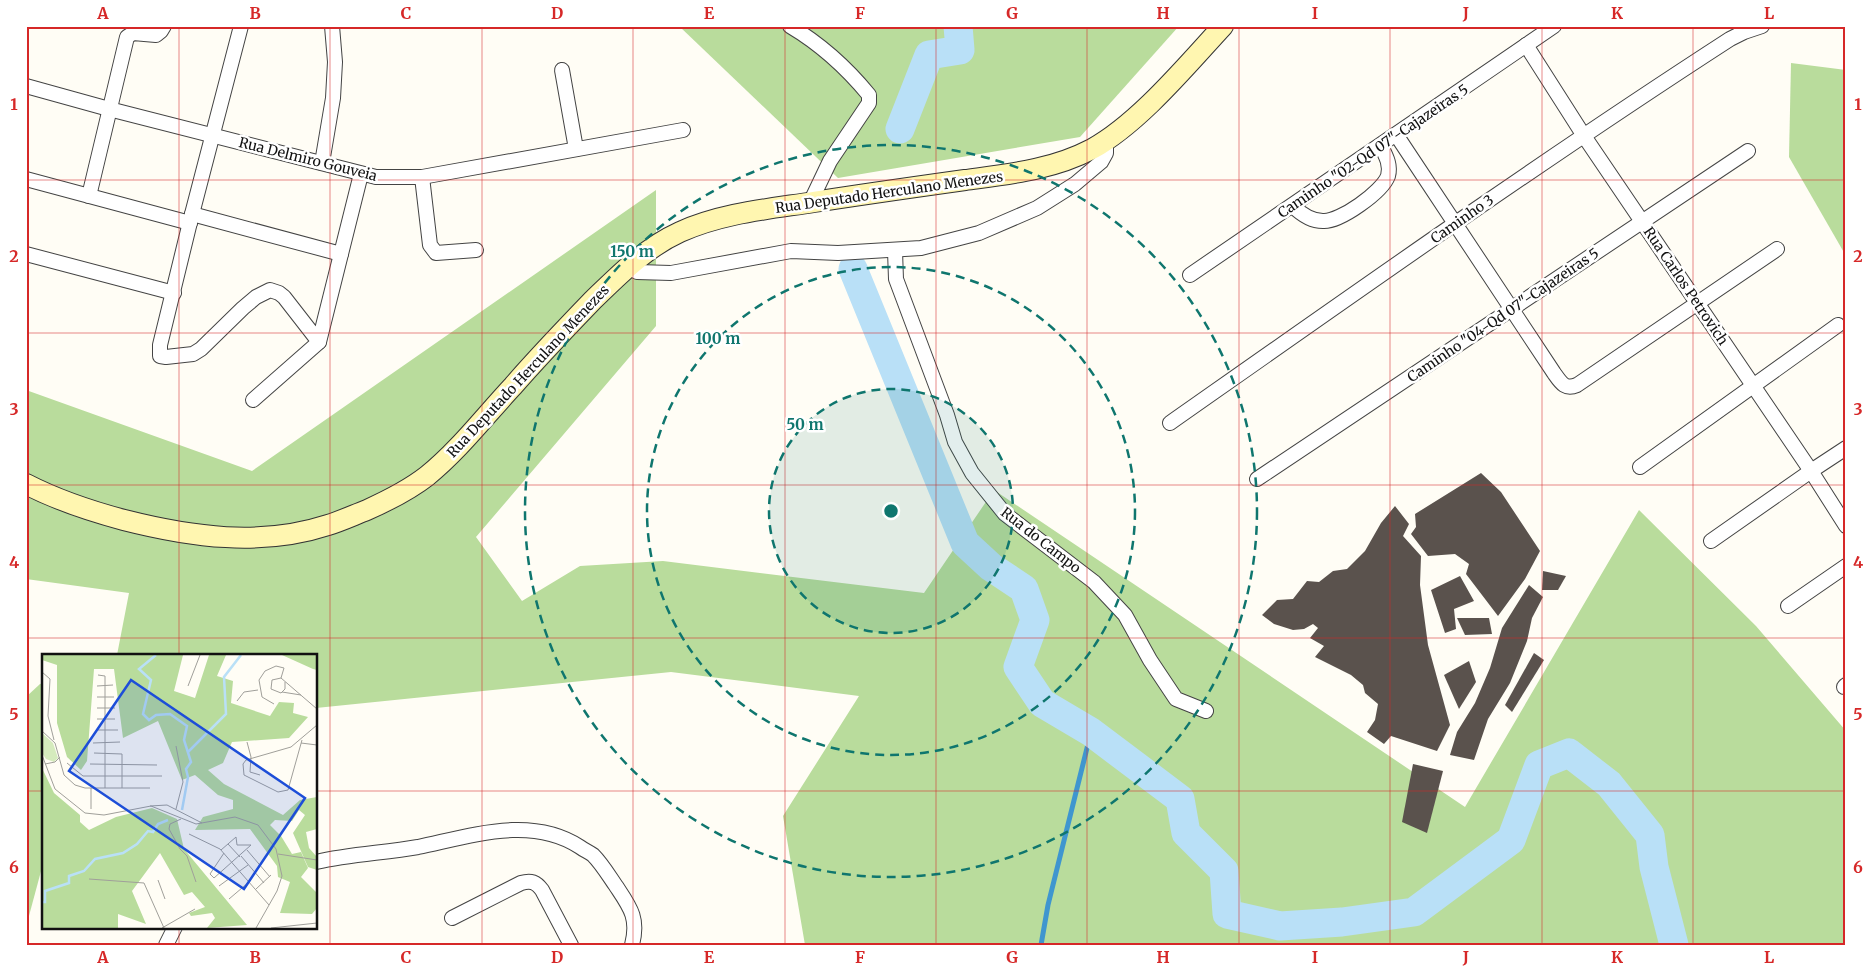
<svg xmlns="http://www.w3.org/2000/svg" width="1872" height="971" font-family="Merriweather,serif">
	<rect width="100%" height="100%" fill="#fffdf5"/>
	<g fill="#b9dc9c">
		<path d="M 679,26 L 1179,26 L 1080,137 L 838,178 Z"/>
		<path d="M 1791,63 L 1846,70 L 1846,256 L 1789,157 Z"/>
		<path d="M 656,190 L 656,326 L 476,537 L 522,601 L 580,566 L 663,561 L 924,593 L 994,490 L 1465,807 L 1639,510 L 1756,626 L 1846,731 L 1846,945 L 805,945 L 783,816 L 859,696 L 671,672 L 316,708 L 316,655 L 117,655 L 129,593 L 26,579 L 26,390 L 252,471 Z"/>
		<path d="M 44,683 L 44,860 L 26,927 L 26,697 L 40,684 Z"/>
	</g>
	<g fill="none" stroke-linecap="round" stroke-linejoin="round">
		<path stroke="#3f96cf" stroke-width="5" d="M 1041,945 L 1048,905 L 1091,732"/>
		<g stroke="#b9e0f7" stroke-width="29">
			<path d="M 900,129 L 929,55 L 960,50 L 958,26"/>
			<path d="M 853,269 L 965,543 L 991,567 L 1024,589 L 1035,620 L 1018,667 L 1042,703 L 1091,732 L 1180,799 L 1186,833 L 1224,871 L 1227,914 L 1280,926 L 1342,922 L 1414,912 L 1511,840 L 1539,765 L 1569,753 L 1609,784 L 1650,835 L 1654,867 L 1674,945"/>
		</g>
	</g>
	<g fill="#5a524d">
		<path d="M 1481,473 L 1501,492 L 1540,551 L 1525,579 L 1498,616 L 1466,574 L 1469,564 L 1455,554 L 1428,556 L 1411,534 L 1416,527 L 1415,514 Z"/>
		<path d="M 1395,506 L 1409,524 L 1403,536 L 1421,556 L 1420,585 L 1428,645 L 1450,725 L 1437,751 L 1391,736 L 1384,744 L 1367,732 L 1375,720 L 1378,704 L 1365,693 L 1363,685 L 1351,675 L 1315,657 L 1324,646 L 1310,638 L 1318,628 L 1313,624 L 1304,629 L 1293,630 L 1274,624 L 1262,615 L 1277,600 L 1293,599 L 1307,581 L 1319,582 L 1333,571 L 1347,569 L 1365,551 L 1381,523 Z"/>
		<path d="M 1543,571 L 1566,576 L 1558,590 L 1542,590 Z"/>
		<path d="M 1460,576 L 1474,601 L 1454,609 L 1456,629 L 1445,633 L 1431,590 Z"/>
		<path d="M 1529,585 L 1543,597 L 1532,618 L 1527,641 L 1510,683 L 1488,719 L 1474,760 L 1450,755 L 1457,732 L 1475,703 L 1490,668 L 1502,628 Z"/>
		<path d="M 1457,618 L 1489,618 L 1492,634 L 1465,635 Z"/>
		<path d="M 1534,653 L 1544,660 L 1512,712 L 1505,705 Z"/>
		<path d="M 1469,661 L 1476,682 L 1459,709 L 1444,675 Z"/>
		<path d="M 1413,764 L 1443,771 L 1427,833 L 1402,822 Z"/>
	</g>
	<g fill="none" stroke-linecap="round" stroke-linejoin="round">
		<g stroke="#444" stroke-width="16">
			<g id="minor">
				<path d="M 241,26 L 192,214 L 160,345 L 160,356 L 166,357 L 193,354 L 201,349 L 243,308 L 256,297 L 270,290 L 279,293 L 284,297 L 319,342 L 361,174"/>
				<path d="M 790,26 C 822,45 846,67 869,95 L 869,103 L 830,161 L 810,203"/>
				<path d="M 1526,45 L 1584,136 L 1811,471 L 1846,526"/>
				<path d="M 562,70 L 576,149"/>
				<path d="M 26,86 L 109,109 L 376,177 L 422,177 L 683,130"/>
				<path d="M 1397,136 L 1554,373 C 1561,383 1565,390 1577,385 L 1777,249"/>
				<path d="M 322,163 L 333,98 L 335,62 L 332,26"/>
				<path d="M 422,177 L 430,245 L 436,253 L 476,250"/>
				<path d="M 26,179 L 190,223"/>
				<path d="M 89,196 L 127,37 L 133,33 L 156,35 L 161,31 L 164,26"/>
				<path d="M 1293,206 C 1301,214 1311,221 1323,221 C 1340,222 1382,192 1388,176 C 1391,165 1386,156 1381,146"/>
				<path d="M 192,214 L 341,254"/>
				<path d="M 895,251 L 896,279 L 947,415 L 955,442 L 972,473 L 1005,514 L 1094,582 L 1125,615 L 1150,660 L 1176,699 L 1206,711"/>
				<path d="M 26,254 L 174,293"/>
				<path d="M 627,266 L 637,272 L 671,273 L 791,251 L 838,253 L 921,248 L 979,233 L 1037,208 L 1075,184 L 1101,162 L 1106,153 L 1106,139"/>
				<path d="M 1190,275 L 1554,26"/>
				<path d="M 253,400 L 319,342"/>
				<path d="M 1170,423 C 1355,293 1540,162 1730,39 L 1744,32 L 1762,26"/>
				<path d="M 1640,467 L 1838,325"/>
				<path d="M 1257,479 L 1748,151"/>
				<path d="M 1711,541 L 1811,471 L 1846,448"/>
				<path d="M 1788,606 L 1846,566"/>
				<path d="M 1844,687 L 1846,685"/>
				<path d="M 316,862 C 350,854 384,853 418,847 C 471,836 531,815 580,847 C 584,850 589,852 593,855 C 602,864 609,876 616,886 C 630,907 639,918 632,945"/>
				<path d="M 452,918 L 521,883 C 531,880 536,882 542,890 L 571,945"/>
				<path d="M 166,945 L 175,927"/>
			</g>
		</g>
		<g stroke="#333" stroke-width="22">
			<path id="secondary" d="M 26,484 C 57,500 90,511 124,520 C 191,537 261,547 328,525 C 341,521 354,515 367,510 C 387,501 409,490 427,476 C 459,450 485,416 513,386 C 539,356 566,328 593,300 C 620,274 645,248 680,232 C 722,213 769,209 814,202 C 865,194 915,187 965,180 C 1009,174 1052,170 1092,149 C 1139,123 1186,66 1223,26"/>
		</g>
		<use href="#minor" stroke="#fff" stroke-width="14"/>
		<use href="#secondary" stroke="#fff6b0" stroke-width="20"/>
	</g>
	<path fill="none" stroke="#d62828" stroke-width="1" stroke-opacity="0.55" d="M 179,26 L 179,655M 330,26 L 330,945M 482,26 L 482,945M 633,26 L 633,945M 785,26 L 785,945M 936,26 L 936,945M 1087,26 L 1087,945M 1239,26 L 1239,945M 1390,26 L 1390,945M 1542,26 L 1542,945M 1693,26 L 1693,945M 26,180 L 1846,180M 26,333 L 1846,333M 26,485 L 1846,485M 26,638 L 1846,638M 26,791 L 44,791M 316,791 L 1846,791M 179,927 L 179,945"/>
	<circle cx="891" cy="511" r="122" fill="#0f766e" fill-opacity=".12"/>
	<g fill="none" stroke="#0f766e" stroke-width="2.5" stroke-dasharray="9 6">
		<circle cx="891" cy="511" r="122"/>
		<circle cx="891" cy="511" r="244"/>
		<circle cx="891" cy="511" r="366"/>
	</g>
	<g text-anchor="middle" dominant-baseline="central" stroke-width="5" stroke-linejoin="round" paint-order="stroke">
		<g font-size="14" fill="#111" stroke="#fff">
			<text transform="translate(1373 151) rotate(-34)">Caminho "02-Qd 07"-Cajazeiras 5</text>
			<text transform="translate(308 159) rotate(14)">Rua Delmiro Gouveia</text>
			<text transform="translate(889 192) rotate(-8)">Rua Deputado Herculano Menezes</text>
			<text transform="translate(1462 219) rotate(-35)">Caminho 3</text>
			<text transform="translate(1686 286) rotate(56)">Rua Carlos Petrovich</text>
			<text transform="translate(1503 315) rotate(-34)">Caminho "04-Qd 07"-Cajazeiras 5</text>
			<text transform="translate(528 371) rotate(-47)">Rua Deputado Herculano Menezes</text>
			<text transform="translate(1041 540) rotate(38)">Rua do Campo</text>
		</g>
	</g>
	<g transform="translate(42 654)">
		<rect width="275" height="275" fill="#fffdf5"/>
		<path d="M 0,79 L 11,89 L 16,104 L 12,108 L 4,105 L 0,99 Z" fill="#d5ebbd"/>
		<path d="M 0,1 L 141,1 L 132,37 L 153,44 L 167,1 L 184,1 L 175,22 L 191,27 L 189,49 L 228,62 L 237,48 L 252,49 L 251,59 L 266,63 L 247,84 L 190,88 L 181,109 L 166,116 L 182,130 L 241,161 L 258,146 L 275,143 L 275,175 L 264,178 L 267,194 L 275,203 L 275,216 L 266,213 L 251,179 L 263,161 L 257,156 L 250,167 L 233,166 L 228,171 L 239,182 L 250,200 L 259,198 L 266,214 L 259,223 L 275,239 L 275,254 L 270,260 L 238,259 L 248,228 L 236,223 L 235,212 L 208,175 L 153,176 L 161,163 L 191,155 L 191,146 L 176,141 L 153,121 L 140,126 L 116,67 L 81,84 L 72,15 L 52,15 L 45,107 L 39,116 L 25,103 L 15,69 L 15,11 L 0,6 ZM 240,1 L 275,1 L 275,16 L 271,15 ZM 0,114 L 12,139 L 38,161 L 38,168 L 47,176 L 74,163 L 110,154 L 135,165 L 142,195 L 205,271 L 165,274 L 173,264 L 170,259 L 149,262 L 147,259 L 163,253 L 150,238 L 142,241 L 118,199 L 90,237 L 104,270 L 76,260 L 76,274 L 0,274 Z" fill="#b9dc9c"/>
		<path fill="none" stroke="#b9e0f7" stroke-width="2.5" d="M 114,1 L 97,15 L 109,26 L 101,60 L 107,66 L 114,61 L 128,60 L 145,72 L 142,86 L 149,108 L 144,115 L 146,123 L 140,156M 146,98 L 184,60 L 182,23 L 199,1M 0,248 L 3,248 L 3,237 L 27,229 L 27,222 L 42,217 L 53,205 L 81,199 L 95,190 L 106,177 L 111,178 L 116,170 L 126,166"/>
		<path fill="none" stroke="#a09f9a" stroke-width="1" d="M 0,18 L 8,25 L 6,62 L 12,86M 56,21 L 63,22 L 63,134M 243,28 L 243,35 L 239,39 L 229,35 L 230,26 L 239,24 L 275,55M 55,32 L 71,31M 146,32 L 158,1M 240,38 L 259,41M 55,43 L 72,43M 195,47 L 202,38 L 216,36M 232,50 L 220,43 L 217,26 L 223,17 L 234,12 L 242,14 L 239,24M 55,54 L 73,54M 55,65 L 73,65M 55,76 L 76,76M 0,77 L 13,89 L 22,121 L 33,131 L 43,134 L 108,134M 260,86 L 246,136 L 236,138 L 202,121 L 201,110 L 204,106 L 249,93 L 275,71M 205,88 L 209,103 L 208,118 L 218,121M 51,89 L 78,88M 259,89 L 275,91M 134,92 L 141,128 L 134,155M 52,99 L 80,100 L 80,134M 0,101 L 13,135 L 43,159 L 62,161 L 109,152 L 154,170 L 193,163 L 216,171 L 234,195 L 240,222 L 235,237 L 214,274M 25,109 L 41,122 L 120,122M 3,110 L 13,108 L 18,103M 48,110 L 115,111M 49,134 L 49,155M 108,152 L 125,151 L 160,169M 139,165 L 128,170 L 127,175 L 138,195 L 145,202 L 154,228M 147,180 L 178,195 L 227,251M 186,190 L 198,203M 179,196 L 194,183 L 195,191 L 209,191M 205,196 L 228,223M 182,199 L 168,220 L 172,224 L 209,191M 236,200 L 275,206M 199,202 L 222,229M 47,225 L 102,229 L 122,274M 116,226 L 123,245M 177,232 L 206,211M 214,235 L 229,221M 187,245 L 207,228M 120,274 L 153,255M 229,274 L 275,269"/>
		<path fill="#1d4ed8" fill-opacity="0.15" stroke="#1d4ed8" stroke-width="2.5" d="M 89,26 L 263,144 L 202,235 L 27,117 Z"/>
		<rect width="275" height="275" fill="none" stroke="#111" stroke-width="2.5"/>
	</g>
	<circle cx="891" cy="511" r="8" fill="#0f766e" stroke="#fff" stroke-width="2.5"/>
	<g font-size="15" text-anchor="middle" font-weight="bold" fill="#0f766e" stroke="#fff" stroke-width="5" stroke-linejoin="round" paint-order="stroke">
		<text x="632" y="257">150 m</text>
		<text x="718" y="344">100 m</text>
		<text x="805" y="430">50 m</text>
	</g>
	<rect width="1872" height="971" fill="none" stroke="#ffffff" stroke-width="55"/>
	<rect x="28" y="28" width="1816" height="916" fill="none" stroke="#d62828" stroke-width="2"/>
	<g font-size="16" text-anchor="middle" font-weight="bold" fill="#d62828">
		<text x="103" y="19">A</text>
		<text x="255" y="19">B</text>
		<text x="406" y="19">C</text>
		<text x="557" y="19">D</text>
		<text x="709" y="19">E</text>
		<text x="860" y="19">F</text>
		<text x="1012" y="19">G</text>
		<text x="1163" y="19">H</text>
		<text x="1315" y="19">I</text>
		<text x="1466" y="19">J</text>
		<text x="1617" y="19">K</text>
		<text x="1769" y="19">L</text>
		<text x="14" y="110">1</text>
		<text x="1858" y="110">1</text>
		<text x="14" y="262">2</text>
		<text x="1858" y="262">2</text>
		<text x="14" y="415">3</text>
		<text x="1858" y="415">3</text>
		<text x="14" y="568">4</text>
		<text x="1858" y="568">4</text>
		<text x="14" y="720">5</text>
		<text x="1858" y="720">5</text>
		<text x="14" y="873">6</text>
		<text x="1858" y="873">6</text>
		<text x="103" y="963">A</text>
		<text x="255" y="963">B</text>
		<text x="406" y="963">C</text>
		<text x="557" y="963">D</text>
		<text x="709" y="963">E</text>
		<text x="860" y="963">F</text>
		<text x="1012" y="963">G</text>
		<text x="1163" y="963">H</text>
		<text x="1315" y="963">I</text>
		<text x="1466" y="963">J</text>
		<text x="1617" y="963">K</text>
		<text x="1769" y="963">L</text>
	</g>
</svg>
